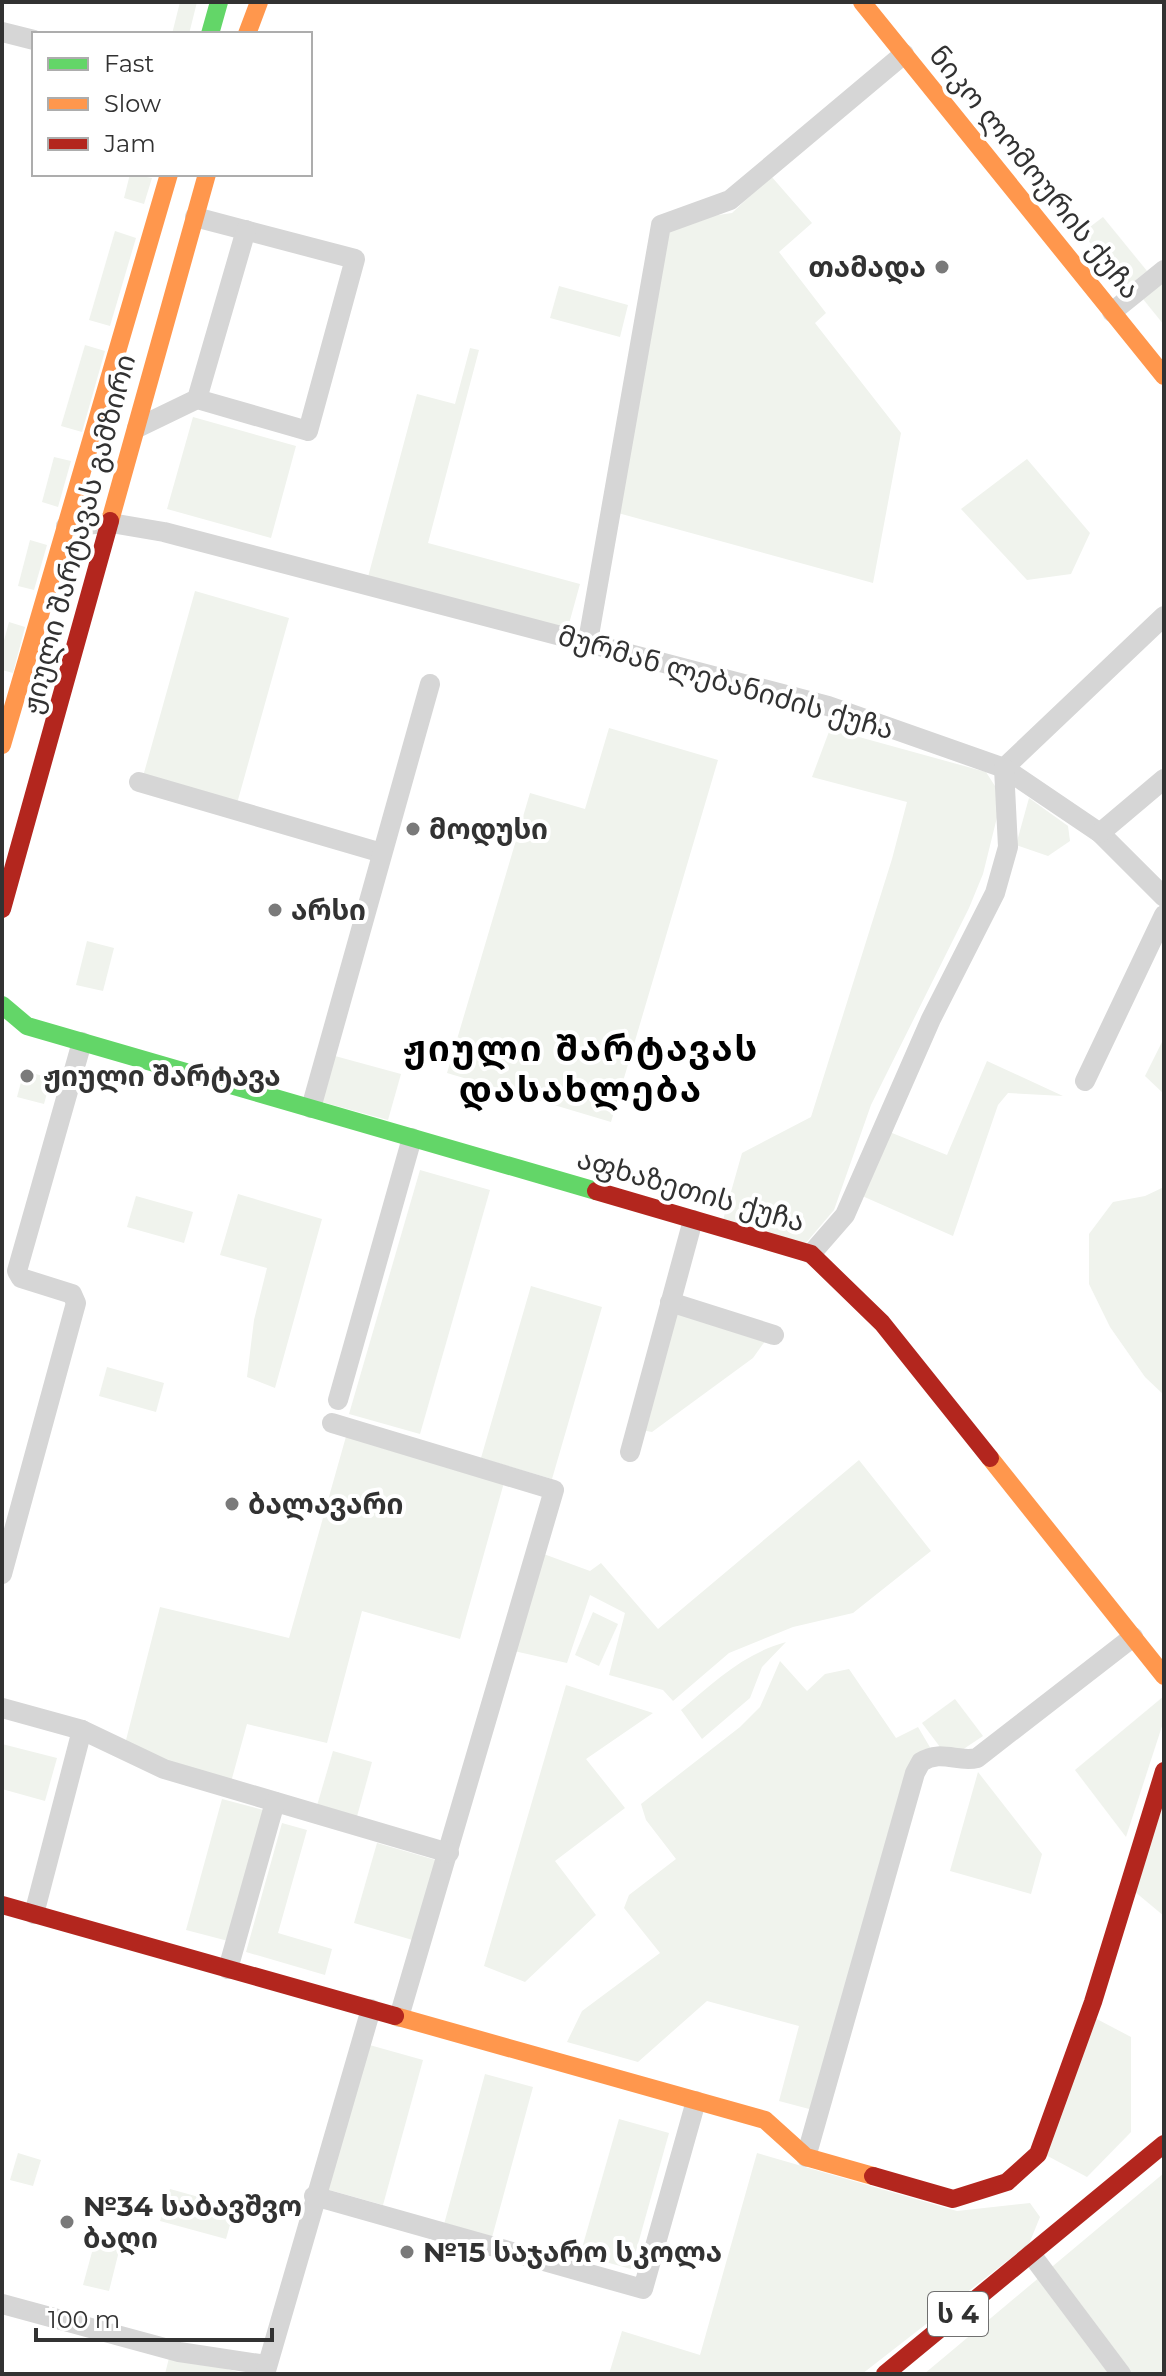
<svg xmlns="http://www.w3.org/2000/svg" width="1166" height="2376" font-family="Montserrat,'Noto Sans Georgian',sans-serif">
	<rect width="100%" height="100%" fill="#fff"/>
	<g fill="#f0f3ed">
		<path d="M 180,2 L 197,2 L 189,34 L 172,34 Z"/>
		<path d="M 130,174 L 152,178 L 144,204 L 124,198 Z"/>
		<path d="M 771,176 L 812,223 L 779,252 L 826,313 L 815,323 L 901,433 L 873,583 L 618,513 L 667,230 L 698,218 L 732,213 Z"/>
		<path d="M 1103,217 L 1147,271 L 1127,287 L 1082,233 Z"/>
		<path d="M 115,231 L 136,238 L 110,326 L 89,320 Z"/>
		<path d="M 1164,282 L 1164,325 L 1143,299 Z"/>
		<path d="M 559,286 L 628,305 L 620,337 L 550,318 Z"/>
		<path d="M 85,345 L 105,351 L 82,432 L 61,426 Z"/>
		<path d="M 470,348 L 479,350 L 428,543 L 580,584 L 567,631 L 368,577 L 417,394 L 455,404 Z"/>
		<path d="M 193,417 L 296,446 L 271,538 L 167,509 Z"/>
		<path d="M 54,457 L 71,461 L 58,507 L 42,502 Z"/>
		<path d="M 1027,459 L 1090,533 L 1071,574 L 1027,580 L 961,509 Z"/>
		<path d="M 30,540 L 47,545 L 34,590 L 18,586 Z"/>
		<path d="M 195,591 L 289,618 L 236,807 L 142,780 Z"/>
		<path d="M 9,622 L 25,627 L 13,673 L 2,670 L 2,648 Z"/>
		<path d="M 609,728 L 718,760 L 611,1122 L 447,1073 L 530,793 L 585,809 Z"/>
		<path d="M 830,729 L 986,772 L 1002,797 L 983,874 L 969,908 L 871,1105 L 834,1210 L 805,1244 L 723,1220 L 742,1153 L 811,1117 L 892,859 L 907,802 L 812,777 Z"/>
		<path d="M 1029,798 L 1068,826 L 1070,841 L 1048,856 L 1016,845 Z"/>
		<path d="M 87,941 L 114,948 L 103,991 L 76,985 Z"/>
		<path d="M 1164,1038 L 1164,1094 L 1145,1076 Z"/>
		<path d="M 335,1056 L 401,1074 L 388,1120 L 322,1102 Z"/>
		<path d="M 987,1061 L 1063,1096 L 1008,1093 L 998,1105 L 953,1236 L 860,1195 L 887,1131 L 947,1155 Z"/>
		<path d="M 24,1071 L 51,1078 L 44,1104 L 17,1097 Z"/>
		<path d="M 420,1170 L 490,1190 L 420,1434 L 349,1414 Z"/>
		<path d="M 1164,1187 L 1164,1395 L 1145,1377 L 1110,1327 L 1089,1284 L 1089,1234 L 1113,1202 L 1145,1196 Z"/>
		<path d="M 238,1194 L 322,1219 L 275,1388 L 247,1377 L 254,1320 L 267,1268 L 220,1255 Z"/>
		<path d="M 136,1196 L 193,1212 L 184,1243 L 127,1227 Z"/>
		<path d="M 531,1286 L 602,1307 L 552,1479 L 481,1458 Z"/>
		<path d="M 673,1310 L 768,1337 L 753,1358 L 652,1432 L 641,1430 Z"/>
		<path d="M 107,1367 L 164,1383 L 156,1412 L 99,1396 Z"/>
		<path d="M 347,1433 L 505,1479 L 460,1639 L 362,1611 L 327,1743 L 247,1724 L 231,1782 L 164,1764 L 125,1744 L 160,1607 L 289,1638 Z"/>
		<path d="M 859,1460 L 931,1551 L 853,1613 L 793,1627 L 729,1653 L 673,1701 L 663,1690 L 609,1675 L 625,1613 L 590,1595 L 567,1663 L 514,1651 L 541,1553 L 590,1571 L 601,1563 L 658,1629 Z"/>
		<path d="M 593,1612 L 618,1624 L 599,1666 L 575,1655 Z"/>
		<path d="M 786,1642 L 762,1667 L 750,1698 L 702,1739 L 681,1710 C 714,1682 743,1654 786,1642 Z"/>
		<path d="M 780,1661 L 807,1691 L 825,1674 L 849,1669 L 896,1738 L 918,1727 L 931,1749 L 813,2110 L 779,2101 L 799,2026 L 707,2001 L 638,2062 L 567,2042 L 582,2011 L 660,1953 L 624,1908 L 629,1895 L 676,1859 L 646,1820 L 641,1804 L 740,1727 L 760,1707 Z"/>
		<path d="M 566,1685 L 653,1713 L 586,1759 L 625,1808 L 555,1861 L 596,1915 L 525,1982 L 484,1966 Z"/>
		<path d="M 1164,1696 L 1164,1720 L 1126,1837 L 1075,1770 Z"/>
		<path d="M 955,1699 L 983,1736 L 959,1752 L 940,1747 L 922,1723 Z"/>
		<path d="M 2,1744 L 57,1758 L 45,1801 L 2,1789 Z"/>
		<path d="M 333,1751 L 372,1762 L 356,1820 L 316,1809 Z"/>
		<path d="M 978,1772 L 1042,1854 L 1031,1894 L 950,1871 Z"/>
		<path d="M 222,1799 L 267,1811 L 232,1942 L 186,1930 Z"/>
		<path d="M 1164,1803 L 1164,1916 L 1134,1891 Z"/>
		<path d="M 282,1823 L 307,1830 L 278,1933 L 332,1949 L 325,1975 L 246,1952 Z"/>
		<path d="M 377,1843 L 439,1861 L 416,1941 L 354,1923 Z"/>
		<path d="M 1093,2017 L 1131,2037 L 1131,2132 L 1087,2177 L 1042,2153 Z"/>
		<path d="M 366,2044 L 423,2060 L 383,2205 L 326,2189 Z"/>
		<path d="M 485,2074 L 533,2087 L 491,2241 L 443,2228 Z"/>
		<path d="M 619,2119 L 669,2133 L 631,2269 L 580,2255 Z"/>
		<path d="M 18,2153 L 41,2160 L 33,2186 L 10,2180 Z"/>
		<path d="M 757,2153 L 957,2211 L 1030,2203 L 1040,2217 L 1029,2244 L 862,2374 L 609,2374 L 622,2331 L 700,2355 Z"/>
		<path d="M 1164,2173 L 1164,2374 L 924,2374 Z"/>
		<path d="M 170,2189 L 235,2207 L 226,2239 L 160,2221 Z"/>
		<path d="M 95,2241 L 120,2247 L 109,2291 L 83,2285 Z"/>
		<path d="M 170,2354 L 246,2374 L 165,2374 Z"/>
	</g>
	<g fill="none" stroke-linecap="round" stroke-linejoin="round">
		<g stroke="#d6d6d6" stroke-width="20">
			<path d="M 2,32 L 34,40"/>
			<path d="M 195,217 L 355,259 L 308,431 L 197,399"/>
			<path d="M 1112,312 L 1164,270"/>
			<path d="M 137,428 L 197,399 L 246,230"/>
			<path d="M 66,526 L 111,523 L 164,532 L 828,706 L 1004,768 L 1100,833 L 1164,897"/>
			<path d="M 588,641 L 661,225 L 730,200 L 904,54"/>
			<path d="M 1004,768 L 1164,616"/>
			<path d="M 139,782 L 382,853"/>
			<path d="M 1100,833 L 1164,779"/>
			<path d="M 1085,1081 L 1164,915"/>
			<path d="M 311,1108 L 430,684"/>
			<path d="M 811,1254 L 845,1215 L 931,1019 L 995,893 L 1008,847 L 1004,768"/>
			<path d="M 670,1302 L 774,1335"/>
			<path d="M 338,1400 L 412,1138"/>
			<path d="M 332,1423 L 554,1490 L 399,2017"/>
			<path d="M 630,1452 L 693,1220"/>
			<path d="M 2,1574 L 76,1303 L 72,1294 L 21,1278 L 17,1271 L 82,1042"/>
			<path d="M 2,1708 L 82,1730 L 164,1769 L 449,1853"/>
			<path d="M 34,1914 L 82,1730"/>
			<path d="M 228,1969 L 275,1802"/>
			<path d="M 806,2157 L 915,1773 L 921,1762 C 941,1749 958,1763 977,1758 L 1133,1637"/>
			<path d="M 314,2196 L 643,2289 L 696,2101"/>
			<path d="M 1031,2254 L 1121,2374"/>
			<path d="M 2,2304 L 179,2352 L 266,2365"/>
			<path d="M 265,2374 L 371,2009"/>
		</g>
		<g stroke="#63d668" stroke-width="18">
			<path d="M 210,34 L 219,2"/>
			<path d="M 2,1005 L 27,1026 L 596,1191"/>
		</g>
		<g stroke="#ff974d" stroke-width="18">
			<path d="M 862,2 L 1164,376"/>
			<path d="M 247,34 L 259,2"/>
			<path d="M 110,521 L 207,174"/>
			<path d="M 2,745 L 169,174"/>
			<path d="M 990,1458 L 1164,1676"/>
			<path d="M 395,2016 L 765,2120 L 806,2157 L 873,2176"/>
		</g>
		<g stroke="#b3261e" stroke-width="18">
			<path d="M 2,909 L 110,521"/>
			<path d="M 596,1191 L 811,1254 L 882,1323 L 990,1458"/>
			<path d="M 2,1905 L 395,2016"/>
			<path d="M 873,2176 L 953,2199 L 1007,2182 L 1038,2154 L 1093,2002 L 1164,1771"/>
			<path d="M 885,2374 L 1164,2144"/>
		</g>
	</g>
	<g fill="#7a7a7a" stroke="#fff" stroke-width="3">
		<circle cx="942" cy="267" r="8"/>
		<circle cx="413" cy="829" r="8"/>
		<circle cx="275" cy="910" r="8"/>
		<circle cx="27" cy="1076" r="8"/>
		<circle cx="232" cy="1504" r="8"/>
		<circle cx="67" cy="2222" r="8"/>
		<circle cx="407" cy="2252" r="8"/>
	</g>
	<g text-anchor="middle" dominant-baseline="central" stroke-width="8" stroke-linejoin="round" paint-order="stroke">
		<rect fill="#fff" stroke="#707070" stroke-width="2" x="928" y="2292" width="60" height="44" rx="6"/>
		<g font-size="26" font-weight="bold" fill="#323232">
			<text x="958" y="2314">ს 4</text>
		</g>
		<g font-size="28" fill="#323232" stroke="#fff">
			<text transform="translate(1035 172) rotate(51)">ნიკო ლომოურის ქუჩა</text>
			<text transform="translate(78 534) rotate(-75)">ჟიული შარტავას გამზირი</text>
			<text transform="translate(726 682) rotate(16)">მურმან ლებანიძის ქუჩა</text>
			<text transform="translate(691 1190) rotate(16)">აფხაზეთის ქუჩა</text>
		</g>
		<g font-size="28" font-weight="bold" fill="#323232" stroke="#fff" text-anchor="start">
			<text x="926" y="267" text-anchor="end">თამადა</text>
			<text x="429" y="829">მოდუსი</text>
			<text x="291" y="910">არსი</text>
			<text x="43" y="1076">ჟიული შარტავა</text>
			<text x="248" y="1504">ბალავარი</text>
			<text x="83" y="2206">№34 საბავშვო<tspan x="83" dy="32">ბაღი</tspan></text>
			<text x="423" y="2252">№15 საჯარო სკოლა</text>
		</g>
		<g font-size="36" font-weight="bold" letter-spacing="2" fill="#000" stroke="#fff">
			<text x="581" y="1048">ჟიული შარტავას<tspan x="581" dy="41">დასახლება</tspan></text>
		</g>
	</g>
	<rect width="1166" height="2376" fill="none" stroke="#323232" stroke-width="8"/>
	<rect x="32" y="32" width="280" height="144" fill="#ffffff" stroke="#adadad" stroke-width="2"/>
	<rect x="48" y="58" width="40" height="12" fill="#63d668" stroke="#adadad" stroke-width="2"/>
	<text x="104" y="72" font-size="24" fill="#323232">Fast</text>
	<rect x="48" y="98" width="40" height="12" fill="#ff974d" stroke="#adadad" stroke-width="2"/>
	<text x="104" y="112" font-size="24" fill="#323232">Slow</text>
	<rect x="48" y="138" width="40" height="12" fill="#b3261e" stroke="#adadad" stroke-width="2"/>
	<text x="104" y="152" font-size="24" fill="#323232">Jam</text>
	<path d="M36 2328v12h236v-12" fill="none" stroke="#323232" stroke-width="4"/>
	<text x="48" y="2328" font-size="24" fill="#323232" stroke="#ffffff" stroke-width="6" paint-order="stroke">100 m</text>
</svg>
